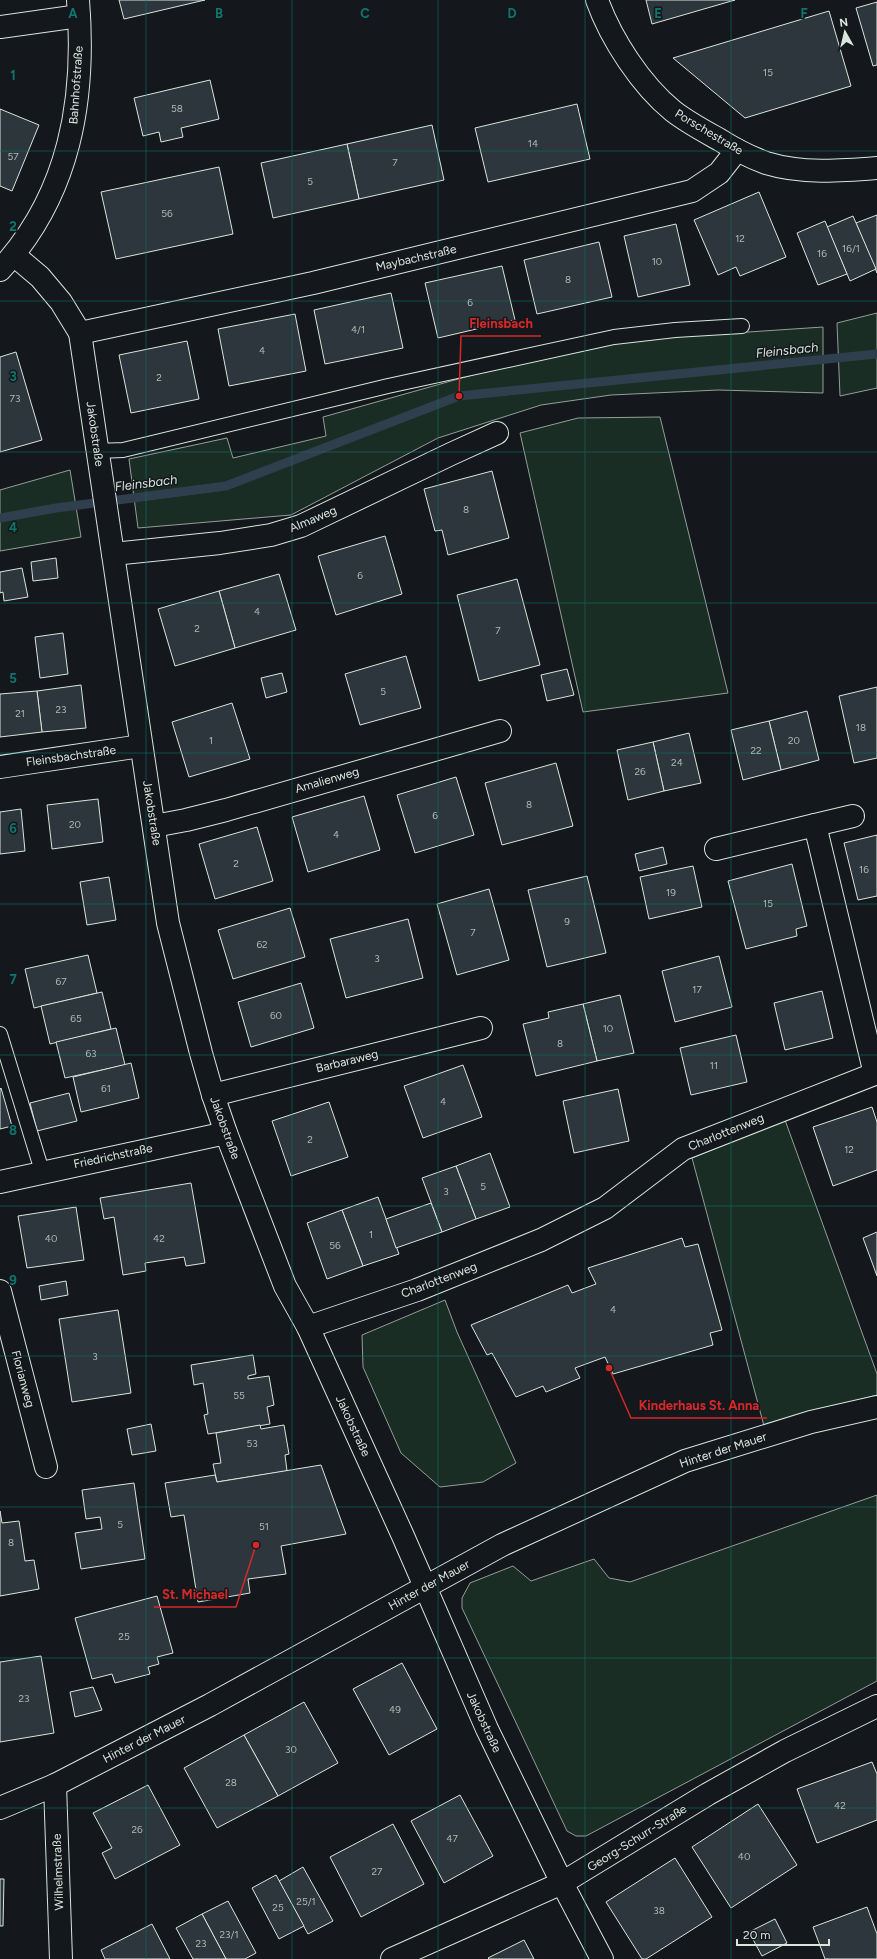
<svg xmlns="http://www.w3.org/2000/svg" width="877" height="1959" font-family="Figtree,sans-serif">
	<rect width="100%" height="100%" fill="#14181c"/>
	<g fill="#1a2d24" stroke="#939e99">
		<path d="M 877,313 L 877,388 L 840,396 L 837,323 Z"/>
		<path d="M 823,327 L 823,393 L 718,390 L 611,395 L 541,405 L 438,438 L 291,515 L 138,528 L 129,459 L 227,438 L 233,458 L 326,436 L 323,417 L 476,374 L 629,340 Z"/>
		<path d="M 660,417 L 728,693 L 583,712 L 520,433 L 578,418 Z"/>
		<path d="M 70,470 L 81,537 L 0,551 L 0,490 Z"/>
		<path d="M 785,1120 L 877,1374 L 877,1395 L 764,1426 L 692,1158 Z"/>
		<path d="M 445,1300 L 457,1332 L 516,1463 L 483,1482 L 440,1487 L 401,1453 L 363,1367 L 362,1335 Z"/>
		<path d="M 877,1495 L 877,1681 L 586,1836 L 576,1836 L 567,1831 L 462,1608 L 462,1598 L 470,1583 L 513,1566 L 531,1581 L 594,1559 L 609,1578 L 630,1582 Z"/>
	</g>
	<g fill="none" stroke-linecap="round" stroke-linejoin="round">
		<path stroke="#2f3f4d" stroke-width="9" d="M 0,518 L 56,508 L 226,486 L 459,396 L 877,354"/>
	</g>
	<g fill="#2c363c" stroke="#d8e6dc">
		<path d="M 119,0 L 205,0 L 124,19 Z"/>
		<path d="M 646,0 L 735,0 L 652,24 Z"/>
		<path d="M 877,2 L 877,65 L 873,66 L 856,8 Z"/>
		<path d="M 829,11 L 851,86 L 745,118 L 673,58 Z"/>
		<path d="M 210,80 L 219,119 L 181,128 L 183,137 L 161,142 L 159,132 L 143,136 L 134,98 Z"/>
		<path d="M 577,104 L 590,159 L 488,182 L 475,128 Z"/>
		<path d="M 0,109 L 39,125 L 12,191 L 0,186 Z"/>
		<path d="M 432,125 L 444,180 L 359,199 L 347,144 Z"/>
		<path d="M 347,144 L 359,199 L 273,218 L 261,163 Z"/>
		<path d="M 219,167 L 233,234 L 116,259 L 101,192 Z"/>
		<path d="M 759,192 L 786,257 L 740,276 L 736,267 L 718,275 L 694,220 Z"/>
		<path d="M 877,215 L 877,273 L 856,223 Z"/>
		<path d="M 853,216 L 876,269 L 850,281 L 827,227 Z"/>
		<path d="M 825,221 L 847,274 L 818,285 L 797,233 Z"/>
		<path d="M 676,224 L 690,285 L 638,297 L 624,236 Z"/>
		<path d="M 599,242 L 612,297 L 537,314 L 524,260 Z"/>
		<path d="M 502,266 L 515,320 L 438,338 L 425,283 Z"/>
		<path d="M 391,293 L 403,348 L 325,364 L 314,310 Z"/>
		<path d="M 295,314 L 306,371 L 229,386 L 218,329 Z"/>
		<path d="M 187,341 L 199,399 L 131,413 L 119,355 Z"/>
		<path d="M 16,352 L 42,440 L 0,452 L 0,357 Z"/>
		<path d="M 492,471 L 509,538 L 448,555 L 442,530 L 435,531 L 424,489 Z"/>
		<path d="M 385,536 L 402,594 L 336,615 L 318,556 Z"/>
		<path d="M 56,558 L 58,578 L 33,581 L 31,562 Z"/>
		<path d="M 22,568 L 28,597 L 4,601 L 3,592 L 0,593 L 0,572 Z"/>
		<path d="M 279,574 L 296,630 L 235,648 L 219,591 Z"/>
		<path d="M 517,579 L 540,665 L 479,681 L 457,595 Z"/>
		<path d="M 219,591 L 235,648 L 175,666 L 158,609 Z"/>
		<path d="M 63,633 L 68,674 L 40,678 L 35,637 Z"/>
		<path d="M 406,656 L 421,708 L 360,725 L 345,674 Z"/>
		<path d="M 567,669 L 574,695 L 547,701 L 541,675 Z"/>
		<path d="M 282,673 L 287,692 L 266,698 L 261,678 Z"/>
		<path d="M 81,685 L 86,728 L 42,732 L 37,691 Z"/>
		<path d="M 877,687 L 877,758 L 854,763 L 839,696 Z"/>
		<path d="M 37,691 L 42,732 L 0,737 L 0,694 Z"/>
		<path d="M 232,703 L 250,759 L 189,777 L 172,722 Z"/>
		<path d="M 807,711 L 819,760 L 781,770 L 769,721 Z"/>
		<path d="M 769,721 L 781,770 L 743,780 L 731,730 Z"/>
		<path d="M 689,733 L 701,783 L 664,791 L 653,742 Z"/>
		<path d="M 653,742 L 664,791 L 628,800 L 617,750 Z"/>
		<path d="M 556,763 L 573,826 L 502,845 L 485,783 Z"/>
		<path d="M 456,777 L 474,835 L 415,853 L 397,795 Z"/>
		<path d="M 364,796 L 380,850 L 308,872 L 292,817 Z"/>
		<path d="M 98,799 L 103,842 L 52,849 L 47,805 Z"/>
		<path d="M 21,809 L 25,851 L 0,854 L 0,812 Z"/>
		<path d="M 257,827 L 273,881 L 215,899 L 199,844 Z"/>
		<path d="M 877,835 L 877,896 L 858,900 L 844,843 Z"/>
		<path d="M 663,847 L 667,864 L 639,871 L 635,854 Z"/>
		<path d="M 792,864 L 807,926 L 796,929 L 797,936 L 746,949 L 728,881 Z"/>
		<path d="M 693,866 L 702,907 L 649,919 L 640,877 Z"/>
		<path d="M 587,876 L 606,953 L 547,967 L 528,890 Z"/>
		<path d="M 109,877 L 116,920 L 87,925 L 80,882 Z"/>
		<path d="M 489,889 L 509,960 L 457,975 L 437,904 Z"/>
		<path d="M 290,908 L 305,957 L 233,979 L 218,930 Z"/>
		<path d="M 408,919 L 423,978 L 346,998 L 330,939 Z"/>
		<path d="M 88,955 L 97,993 L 34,1008 L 25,969 Z"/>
		<path d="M 719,956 L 732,1007 L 675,1022 L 662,971 Z"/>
		<path d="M 301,983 L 314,1028 L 251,1047 L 238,1002 Z"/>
		<path d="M 822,991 L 833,1038 L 785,1050 L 774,1003 Z"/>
		<path d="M 102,992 L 111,1029 L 50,1044 L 41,1006 Z"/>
		<path d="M 620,995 L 634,1053 L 597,1061 L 583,1004 Z"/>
		<path d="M 583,1004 L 597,1061 L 536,1076 L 523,1024 L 549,1018 L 548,1012 Z"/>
		<path d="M 116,1028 L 125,1065 L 65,1078 L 56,1042 Z"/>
		<path d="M 736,1035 L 747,1082 L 691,1095 L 680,1048 Z"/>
		<path d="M 131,1063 L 139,1098 L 81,1112 L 73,1077 Z"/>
		<path d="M 463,1065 L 482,1117 L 423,1138 L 404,1086 Z"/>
		<path d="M 1,1088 L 12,1126 L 0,1129 L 0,1089 Z"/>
		<path d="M 618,1089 L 629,1141 L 574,1153 L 563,1101 Z"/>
		<path d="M 69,1093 L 77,1121 L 37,1131 L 30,1103 Z"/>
		<path d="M 329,1102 L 348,1157 L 291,1176 L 272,1121 Z"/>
		<path d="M 872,1107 L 877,1122 L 877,1170 L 833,1186 L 813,1127 Z"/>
		<path d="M 490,1153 L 510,1207 L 476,1219 L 456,1166 Z"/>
		<path d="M 456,1166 L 476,1219 L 442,1232 L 422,1178 Z"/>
		<path d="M 191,1183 L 205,1263 L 186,1266 L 184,1257 L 145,1263 L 146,1271 L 123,1275 L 114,1217 L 104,1219 L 100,1198 Z"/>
		<path d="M 378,1197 L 399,1254 L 363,1266 L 342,1210 Z"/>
		<path d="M 431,1203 L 442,1232 L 396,1248 L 386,1219 Z"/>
		<path d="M 76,1207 L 84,1260 L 27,1268 L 18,1216 Z"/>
		<path d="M 342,1210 L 363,1266 L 327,1279 L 307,1223 Z"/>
		<path d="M 877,1232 L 877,1276 L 863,1238 Z"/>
		<path d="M 682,1238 L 685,1247 L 698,1244 L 722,1330 L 710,1333 L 713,1345 L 613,1374 L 605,1357 L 575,1368 L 580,1378 L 546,1392 L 543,1386 L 516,1397 L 492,1353 L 487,1355 L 471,1325 L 568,1285 L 572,1293 L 596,1284 L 588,1268 Z"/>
		<path d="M 66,1281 L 68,1295 L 41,1300 L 39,1286 Z"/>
		<path d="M 118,1310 L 131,1393 L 72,1402 L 59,1319 Z"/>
		<path d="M 253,1355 L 256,1374 L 248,1376 L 248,1379 L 269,1376 L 274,1405 L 267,1407 L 270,1424 L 208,1434 L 204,1415 L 208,1414 L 203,1383 L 194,1385 L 191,1365 Z"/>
		<path d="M 151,1424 L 156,1451 L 132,1455 L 127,1429 Z"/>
		<path d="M 260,1425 L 261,1429 L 284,1425 L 289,1454 L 285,1455 L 287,1471 L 217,1482 L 213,1464 L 221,1463 L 216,1433 Z"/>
		<path d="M 321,1465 L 346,1534 L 281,1546 L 286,1574 L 248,1579 L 250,1593 L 198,1602 L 184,1515 L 171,1517 L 165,1483 L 215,1475 L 217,1482 Z"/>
		<path d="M 134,1483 L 145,1559 L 81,1569 L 75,1533 L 102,1529 L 100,1517 L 86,1519 L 82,1490 Z"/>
		<path d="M 0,1511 L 2,1523 L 19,1521 L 25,1561 L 34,1560 L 39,1589 L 0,1596 Z"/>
		<path d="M 157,1596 L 173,1653 L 157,1657 L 159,1664 L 148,1667 L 150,1674 L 115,1683 L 112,1674 L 92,1679 L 75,1618 Z"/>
		<path d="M 41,1656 L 54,1733 L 0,1742 L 0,1662 Z"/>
		<path d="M 402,1663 L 437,1729 L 389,1755 L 353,1689 Z"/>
		<path d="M 93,1687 L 102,1710 L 75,1717 L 70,1692 Z"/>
		<path d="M 304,1702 L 338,1763 L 278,1796 L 244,1735 Z"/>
		<path d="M 244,1735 L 278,1796 L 217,1828 L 184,1768 Z"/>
		<path d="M 872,1762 L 877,1774 L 877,1820 L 817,1843 L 797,1789 Z"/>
		<path d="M 148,1785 L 180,1845 L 115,1879 L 102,1853 L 112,1848 L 93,1813 Z"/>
		<path d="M 460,1795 L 493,1856 L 444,1883 L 411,1821 Z"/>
		<path d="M 758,1804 L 797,1865 L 731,1908 L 692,1847 Z"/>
		<path d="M 393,1824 L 424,1884 L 361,1917 L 330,1857 Z"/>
		<path d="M 675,1858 L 712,1917 L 646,1959 L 642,1959 L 606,1902 Z"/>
		<path d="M 303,1867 L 333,1921 L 308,1934 L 279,1881 Z"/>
		<path d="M 276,1875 L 304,1926 L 279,1939 L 252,1888 Z"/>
		<path d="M 0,1879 L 4,1879 L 3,1926 L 0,1926 Z"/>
		<path d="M 228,1901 L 256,1953 L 245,1959 L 226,1959 L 202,1914 Z"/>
		<path d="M 867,1907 L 877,1934 L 877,1959 L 825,1959 L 813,1927 Z"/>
		<path d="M 202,1914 L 226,1959 L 193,1959 L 176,1928 Z"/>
		<path d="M 775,1919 L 787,1943 L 762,1956 L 749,1932 Z"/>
		<path d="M 152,1924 L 170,1959 L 105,1959 L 101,1950 Z"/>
		<path d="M 524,1940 L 534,1959 L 489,1959 L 488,1958 Z"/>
	</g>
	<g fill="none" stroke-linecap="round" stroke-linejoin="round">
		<g stroke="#d8e6dc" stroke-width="16">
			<g id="lane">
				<path d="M 97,451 L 123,450 L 388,386 L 614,337 L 675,330 L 742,326"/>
				<path d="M 0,1034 L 42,1171"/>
			</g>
		</g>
		<g stroke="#d8e6dc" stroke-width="24">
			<g id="street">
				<path d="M 597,0 C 611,39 641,85 673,111 C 687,122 704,131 720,140 C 734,149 750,157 766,163 C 802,174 840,171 877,168"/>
				<path d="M 0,27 L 79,16"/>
				<path d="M 14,255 L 40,277 L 61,302 L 80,333 L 168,923 L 201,1053 L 213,1095 L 226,1133 L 285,1286 L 308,1327 L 403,1536 L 487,1729 L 562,1883 L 602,1959"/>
				<path d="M 80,333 L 313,283 L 692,191 L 719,173 L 737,150"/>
				<path d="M 113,554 L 220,543 L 271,535 L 301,526 L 451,454 L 497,433"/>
				<path d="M 0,767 L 141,746"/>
				<path d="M 815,825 L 853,816"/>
				<path d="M 154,826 L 186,820 L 226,810 L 500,731"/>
				<path d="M 716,849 L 815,825 L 875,1074"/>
				<path d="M 213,1095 L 481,1028"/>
				<path d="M 0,1182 L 226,1133"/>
				<path d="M 0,1291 L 46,1467"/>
				<path d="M 308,1327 L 417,1290 L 541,1240 L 605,1208 L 683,1149 L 877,1073"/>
				<path d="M 55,1785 L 61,1959"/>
				<path d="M 0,1808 L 55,1785 L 210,1705 L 502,1545 L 685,1461 L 811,1422 L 877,1407"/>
				<path d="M 392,1959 L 562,1883 L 708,1794 L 785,1751 L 877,1706"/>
			</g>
		</g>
		<g stroke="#d8e6dc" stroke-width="24">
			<path id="secondary" d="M 0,270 C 70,195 86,99 78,0"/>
		</g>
		<use href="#lane" stroke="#14181c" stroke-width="14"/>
		<use href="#street" stroke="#14181c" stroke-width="22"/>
		<use href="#secondary" stroke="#14181c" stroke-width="22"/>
	</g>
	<path fill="none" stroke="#0f766e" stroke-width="1" stroke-opacity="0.55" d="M 146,0 L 146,1959M 292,0 L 292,1959M 438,0 L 438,1959M 585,0 L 585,1959M 731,0 L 731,1959M 0,151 L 877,151M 0,301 L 877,301M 0,452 L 877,452M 0,603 L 877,603M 0,753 L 877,753M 0,904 L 877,904M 0,1055 L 877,1055M 0,1206 L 877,1206M 0,1356 L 877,1356M 0,1507 L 877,1507M 0,1658 L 877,1658M 0,1808 L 877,1808"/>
	<g text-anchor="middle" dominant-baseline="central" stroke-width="3" stroke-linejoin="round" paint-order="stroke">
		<g font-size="10" fill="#adbab4">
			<text x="768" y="72">15</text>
			<text x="177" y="108">58</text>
			<text x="533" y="143">14</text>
			<text x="13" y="156">57</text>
			<text x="395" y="162">7</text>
			<text x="310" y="181">5</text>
			<text x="167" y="213">56</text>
			<text x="740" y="238">12</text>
			<text x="851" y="248">16/1</text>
			<text x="822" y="253">16</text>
			<text x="657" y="261">10</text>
			<text x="568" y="279">8</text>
			<text x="470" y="302">6</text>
			<text x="358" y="329">4/1</text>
			<text x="262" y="350">4</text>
			<text x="159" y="377">2</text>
			<text x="15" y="398">73</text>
			<text x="466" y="509">8</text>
			<text x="360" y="575">6</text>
			<text x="257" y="611">4</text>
			<text x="197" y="628">2</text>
			<text x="498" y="630">7</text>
			<text x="383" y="691">5</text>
			<text x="61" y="709">23</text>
			<text x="20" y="713">21</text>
			<text x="861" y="727">18</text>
			<text x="211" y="740">1</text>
			<text x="794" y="740">20</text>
			<text x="756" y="750">22</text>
			<text x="677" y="762">24</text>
			<text x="640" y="771">26</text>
			<text x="529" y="804">8</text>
			<text x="435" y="815">6</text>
			<text x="75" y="824">20</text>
			<text x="336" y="834">4</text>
			<text x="236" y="863">2</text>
			<text x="864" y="869">16</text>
			<text x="671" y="892">19</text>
			<text x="768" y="903">15</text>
			<text x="567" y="921">9</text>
			<text x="473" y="932">7</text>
			<text x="262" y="944">62</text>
			<text x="377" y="958">3</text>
			<text x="61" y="981">67</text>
			<text x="697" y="989">17</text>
			<text x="276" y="1015">60</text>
			<text x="76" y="1018">65</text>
			<text x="608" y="1028">10</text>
			<text x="560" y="1043">8</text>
			<text x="91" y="1053">63</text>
			<text x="714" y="1065">11</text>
			<text x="106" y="1088">61</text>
			<text x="443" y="1101">4</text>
			<text x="310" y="1139">2</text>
			<text x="849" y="1149">12</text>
			<text x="483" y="1186">5</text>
			<text x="446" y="1191">3</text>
			<text x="371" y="1234">1</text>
			<text x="51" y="1238">40</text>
			<text x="159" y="1238">42</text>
			<text x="335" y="1245">56</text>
			<text x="613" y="1309">4</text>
			<text x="95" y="1356">3</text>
			<text x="239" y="1395">55</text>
			<text x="252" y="1443">53</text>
			<text x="120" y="1524">5</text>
			<text x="264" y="1526">51</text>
			<text x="11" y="1542">8</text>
			<text x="124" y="1636">25</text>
			<text x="24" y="1698">23</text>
			<text x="395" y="1709">49</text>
			<text x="291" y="1749">30</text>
			<text x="231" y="1782">28</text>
			<text x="840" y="1805">42</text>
			<text x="137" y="1829">26</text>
			<text x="452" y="1838">47</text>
			<text x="744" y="1856">40</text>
			<text x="377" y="1871">27</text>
			<text x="306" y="1901">25/1</text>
			<text x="278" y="1907">25</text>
			<text x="659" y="1910">38</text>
			<text x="229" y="1934">23/1</text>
			<text x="201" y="1943">23</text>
		</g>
		<g font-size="12" fill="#d8e6dc" stroke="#14181c">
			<text transform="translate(76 85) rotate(-86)">Bahnhofstraße</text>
			<text transform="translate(709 132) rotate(31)">Porschestraße</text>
			<text transform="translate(416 258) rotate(-13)">Maybachstraße</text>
			<text transform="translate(95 434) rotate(82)">Jakobstraße</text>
			<text transform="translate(313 519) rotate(-23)">Almaweg</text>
			<text transform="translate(71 756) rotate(-8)">Fleinsbachstraße</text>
			<text transform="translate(327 780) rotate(-16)">Amalienweg</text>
			<text transform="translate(152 813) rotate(81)">Jakobstraße</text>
			<text transform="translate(347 1061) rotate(-14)">Barbaraweg</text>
			<text transform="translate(225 1128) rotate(70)">Jakobstraße</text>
			<text transform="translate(726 1132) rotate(-22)">Charlottenweg</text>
			<text transform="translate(113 1156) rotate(-12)">Friedrichstraße</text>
			<text transform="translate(439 1280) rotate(-21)">Charlottenweg</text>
			<text transform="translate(23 1379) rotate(75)">Florianweg</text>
			<text transform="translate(353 1426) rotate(65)">Jakobstraße</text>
			<text transform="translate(723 1450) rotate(-18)">Hinter der Mauer</text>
			<text transform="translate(429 1585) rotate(-29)">Hinter der Mauer</text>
			<text transform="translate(484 1722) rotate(65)">Jakobstraße</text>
			<text transform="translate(144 1739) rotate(-27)">Hinter der Mauer</text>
			<text transform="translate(637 1838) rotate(-32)">Georg-Schurr-Straße</text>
			<text transform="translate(58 1872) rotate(-92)">Wilhelmstraße</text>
		</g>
		<g font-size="13" font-style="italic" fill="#d8e6dc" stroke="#14181c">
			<text transform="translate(787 350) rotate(-6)">Fleinsbach</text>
			<text transform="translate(146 483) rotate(-7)">Fleinsbach</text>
		</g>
	</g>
	<g font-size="13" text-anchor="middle" font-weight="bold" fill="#0f766e" stroke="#14181c" stroke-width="3" stroke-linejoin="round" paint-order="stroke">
		<text x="73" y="18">A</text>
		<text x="219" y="18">B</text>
		<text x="365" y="18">C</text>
		<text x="512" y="18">D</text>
		<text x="658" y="18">E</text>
		<text x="804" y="18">F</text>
		<text x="13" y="80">1</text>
		<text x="13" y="231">2</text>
		<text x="13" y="381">3</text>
		<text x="13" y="532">4</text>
		<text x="13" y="683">5</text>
		<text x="13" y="833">6</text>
		<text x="13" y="984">7</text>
		<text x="13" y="1135">8</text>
		<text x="13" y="1285">9</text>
	</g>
	<path fill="none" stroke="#d62828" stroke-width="1.5" d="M459 396L461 336H541M609 1368L631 1418H767M256 1545L236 1607H154"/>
	<g fill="#d62828" stroke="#14181c" stroke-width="1.5">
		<circle cx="459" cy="396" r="4"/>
		<circle cx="609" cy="1368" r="4"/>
		<circle cx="256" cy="1545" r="4"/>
	</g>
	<g font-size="13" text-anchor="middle" font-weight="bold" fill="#d62828" stroke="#14181c" stroke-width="3" stroke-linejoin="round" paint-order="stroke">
		<text x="501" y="328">Fleinsbach</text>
		<text x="699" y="1410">Kinderhaus St. Anna</text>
		<text x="195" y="1599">St. Michael</text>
	</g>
	<g transform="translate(845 32) rotate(352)" stroke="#14181c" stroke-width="3" paint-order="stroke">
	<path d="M0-3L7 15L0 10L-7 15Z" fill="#d8e6dc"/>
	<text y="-6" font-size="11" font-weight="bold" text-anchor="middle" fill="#d8e6dc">N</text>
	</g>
	<path d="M737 1939v6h92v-6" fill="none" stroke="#d8e6dc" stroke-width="2"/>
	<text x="743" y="1939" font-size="12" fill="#d8e6dc" stroke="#14181c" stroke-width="3" paint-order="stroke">20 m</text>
</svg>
